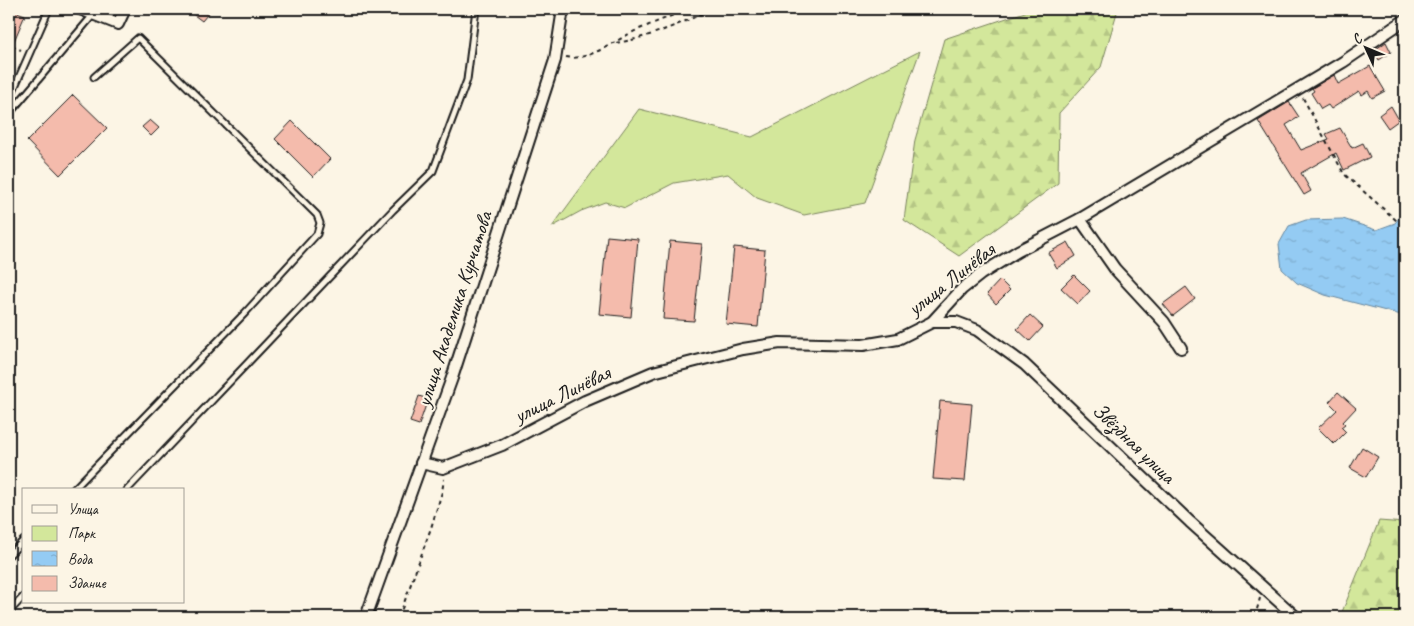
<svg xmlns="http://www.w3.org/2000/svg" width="1414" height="626" font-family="Caveat,sans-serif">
	<defs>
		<pattern id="forest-firs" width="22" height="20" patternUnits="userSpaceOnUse" patternTransform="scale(1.25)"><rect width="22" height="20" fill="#d3e79b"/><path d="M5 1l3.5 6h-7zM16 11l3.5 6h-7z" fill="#b5c685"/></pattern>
		<pattern id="water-ripples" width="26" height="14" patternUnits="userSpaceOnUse" patternTransform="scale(1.25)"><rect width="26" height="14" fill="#94cbf3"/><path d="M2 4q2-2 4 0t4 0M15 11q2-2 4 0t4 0" fill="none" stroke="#7faed0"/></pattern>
	</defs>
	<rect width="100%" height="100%" fill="#fcf5e5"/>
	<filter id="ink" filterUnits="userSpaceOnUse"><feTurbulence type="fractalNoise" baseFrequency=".02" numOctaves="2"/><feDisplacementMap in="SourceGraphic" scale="10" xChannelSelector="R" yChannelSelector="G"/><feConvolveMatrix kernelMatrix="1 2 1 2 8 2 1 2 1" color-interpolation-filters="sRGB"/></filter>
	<g filter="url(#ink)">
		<path fill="#d3e79b" stroke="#78825c" d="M 920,51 L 865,203 L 804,215 L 757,198 L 728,174 L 674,183 L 625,208 L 605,202 L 581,211 L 552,227 L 639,109 L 752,137 Z"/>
		<g fill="url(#forest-firs)" stroke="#78825c">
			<path d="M 1034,9 L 1118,9 L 1101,67 L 1059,113 L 1058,183 L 959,256 L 904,220 L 915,140 L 944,39 Z"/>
			<path d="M 1379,521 L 1405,523 L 1405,617 L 1340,617 Z"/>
		</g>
		<path fill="url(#water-ripples)" stroke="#64859d" d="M 1405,211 L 1405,316 L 1325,295 L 1297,283 L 1282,269 L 1279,244 L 1289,226 L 1306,220 L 1343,219 L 1376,230 L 1395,223 Z"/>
		<g fill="#f4bbac" stroke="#1c1c1c">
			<path d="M 9,9 L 25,15 L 9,53 Z"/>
			<path d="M 186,9 L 212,9 L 202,21 Z"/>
			<path d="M 1386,42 L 1391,52 L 1379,60 L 1373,51 Z"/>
			<path d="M 1370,66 L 1385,91 L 1372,98 L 1368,91 L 1362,95 L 1359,91 L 1331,109 L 1328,105 L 1321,109 L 1311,93 L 1314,91 L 1312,88 L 1334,75 L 1338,84 Z"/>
			<path d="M 73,95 L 107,128 L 60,175 L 27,141 Z"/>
			<path d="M 1289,102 L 1299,117 L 1286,125 L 1301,150 L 1329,139 L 1326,134 L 1340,128 L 1352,148 L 1363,143 L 1370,157 L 1344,170 L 1336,153 L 1301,173 L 1311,191 L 1304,195 L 1258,121 Z"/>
			<path d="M 1391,106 L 1399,120 L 1388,128 L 1379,115 Z"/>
			<path d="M 150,120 L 159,128 L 151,136 L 142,127 Z"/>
			<path d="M 292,121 L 330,159 L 313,177 L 275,139 Z"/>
			<path d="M 607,236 L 638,239 L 631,317 L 599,314 Z"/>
			<path d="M 670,241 L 702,244 L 694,321 L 663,319 Z"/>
			<path d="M 1068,242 L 1076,256 L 1057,268 L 1048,253 Z"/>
			<path d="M 734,247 L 765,250 L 758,327 L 726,324 Z"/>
			<path d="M 1074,275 L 1090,291 L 1078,304 L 1061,288 Z"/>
			<path d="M 1000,280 L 1010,290 L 996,304 L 987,294 Z"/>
			<path d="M 1186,287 L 1195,299 L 1173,316 L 1163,304 Z"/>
			<path d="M 1030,315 L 1043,327 L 1030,341 L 1017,329 Z"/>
			<path d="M 1338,392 L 1356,408 L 1343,422 L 1345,424 L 1341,427 L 1346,432 L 1334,444 L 1318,428 L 1337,410 L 1329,402 Z"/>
			<path d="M 419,396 L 428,399 L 419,425 L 410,422 Z"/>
			<path d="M 940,401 L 972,404 L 965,481 L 933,479 Z"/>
			<path d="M 1362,447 L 1378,457 L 1366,477 L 1350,468 Z"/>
		</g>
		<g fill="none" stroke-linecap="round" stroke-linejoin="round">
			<g stroke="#1c1c1c" stroke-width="9">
				<g id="service">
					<path d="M 9,100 L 49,9"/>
					<path d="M 9,114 L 93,15"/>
					<path d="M 73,490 L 245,313 L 317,234 L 320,223 L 317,215 L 138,38 L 94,77"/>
					<path d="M 127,490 L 393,210 L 433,171 L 467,80 L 476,9"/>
					<path d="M 9,555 L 24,540"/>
					<path d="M 9,612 L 24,596"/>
				</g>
			</g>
			<g stroke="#1c1c1c" stroke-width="14">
				<g id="minor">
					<path d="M 80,9 L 118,24 L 125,9"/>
					<path d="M 1080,219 L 1115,269 L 1164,322 L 1181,348"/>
					<path d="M 932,322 L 956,322 L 977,330 L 1024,364 L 1190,522 L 1296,617"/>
					<path d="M 421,463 L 443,468 L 502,445 L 585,401 L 653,372 L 743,349 L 780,343 L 863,345 L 898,339 L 932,322 L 962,289 L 981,274 L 1018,251 L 1080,219 L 1343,62 L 1405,20"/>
					<path d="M 366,617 L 452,378 L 555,60 L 563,9"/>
				</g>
			</g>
			<g stroke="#1c1c1c" stroke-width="2" stroke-dasharray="4 4" stroke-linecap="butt">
				<path d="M 616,43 C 649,38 682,23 712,9"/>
				<path d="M 9,45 L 12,46 L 9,54"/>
				<path d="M 12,46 L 21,50"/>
				<path d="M 566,57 C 589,62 617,39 637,30 C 654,23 671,16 688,9"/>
				<path d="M 1303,98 L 1344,174 L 1405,228"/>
				<path d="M 399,617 L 431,528 L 442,492 L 444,479"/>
				<path d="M 1255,617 L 1260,598"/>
			</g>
			<use href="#service" stroke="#fcf5e5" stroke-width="5"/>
			<use href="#minor" stroke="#fcf5e5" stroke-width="10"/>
		</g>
	</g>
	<g text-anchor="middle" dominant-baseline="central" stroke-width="4" stroke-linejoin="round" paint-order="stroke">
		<g font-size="21" fill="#1c1c1c" stroke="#fcf5e5">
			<text transform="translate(951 279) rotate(-38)">улица Линёвая</text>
			<text transform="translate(454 309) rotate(-72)">улица Академика Курчатова</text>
			<text transform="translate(562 394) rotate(-26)">улица Линёвая</text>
			<text transform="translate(1134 443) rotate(44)">Звёздная улица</text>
		</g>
	</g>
	<rect width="1414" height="626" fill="none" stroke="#fcf5e5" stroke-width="30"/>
	<rect x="15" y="15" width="1384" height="596" fill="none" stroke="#1c1c1c" stroke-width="2" filter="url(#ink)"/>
	<rect x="22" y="488" width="162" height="115" fill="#fcf5e5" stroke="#a29e95"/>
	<rect x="32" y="505" width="25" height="8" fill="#fcf5e5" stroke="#a29e95"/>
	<text x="68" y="514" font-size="15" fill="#1c1c1c">Улица</text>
	<rect x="32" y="526" width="25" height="15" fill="#d3e79b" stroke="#a29e95"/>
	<text x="68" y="538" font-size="15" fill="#1c1c1c">Парк</text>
	<rect x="32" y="551" width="25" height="15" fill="url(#water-ripples)" stroke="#a29e95"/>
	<text x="68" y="564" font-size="15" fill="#1c1c1c">Вода</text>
	<rect x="32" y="576" width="25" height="15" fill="#f4bbac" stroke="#a29e95"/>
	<text x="68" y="588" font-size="15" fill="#1c1c1c">Здание</text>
	<g transform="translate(1366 48) rotate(314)" stroke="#fcf5e5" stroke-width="4" paint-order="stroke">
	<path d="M0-4L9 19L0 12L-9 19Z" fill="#1c1c1c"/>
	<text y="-8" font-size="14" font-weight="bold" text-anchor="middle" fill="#1c1c1c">С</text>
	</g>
</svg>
